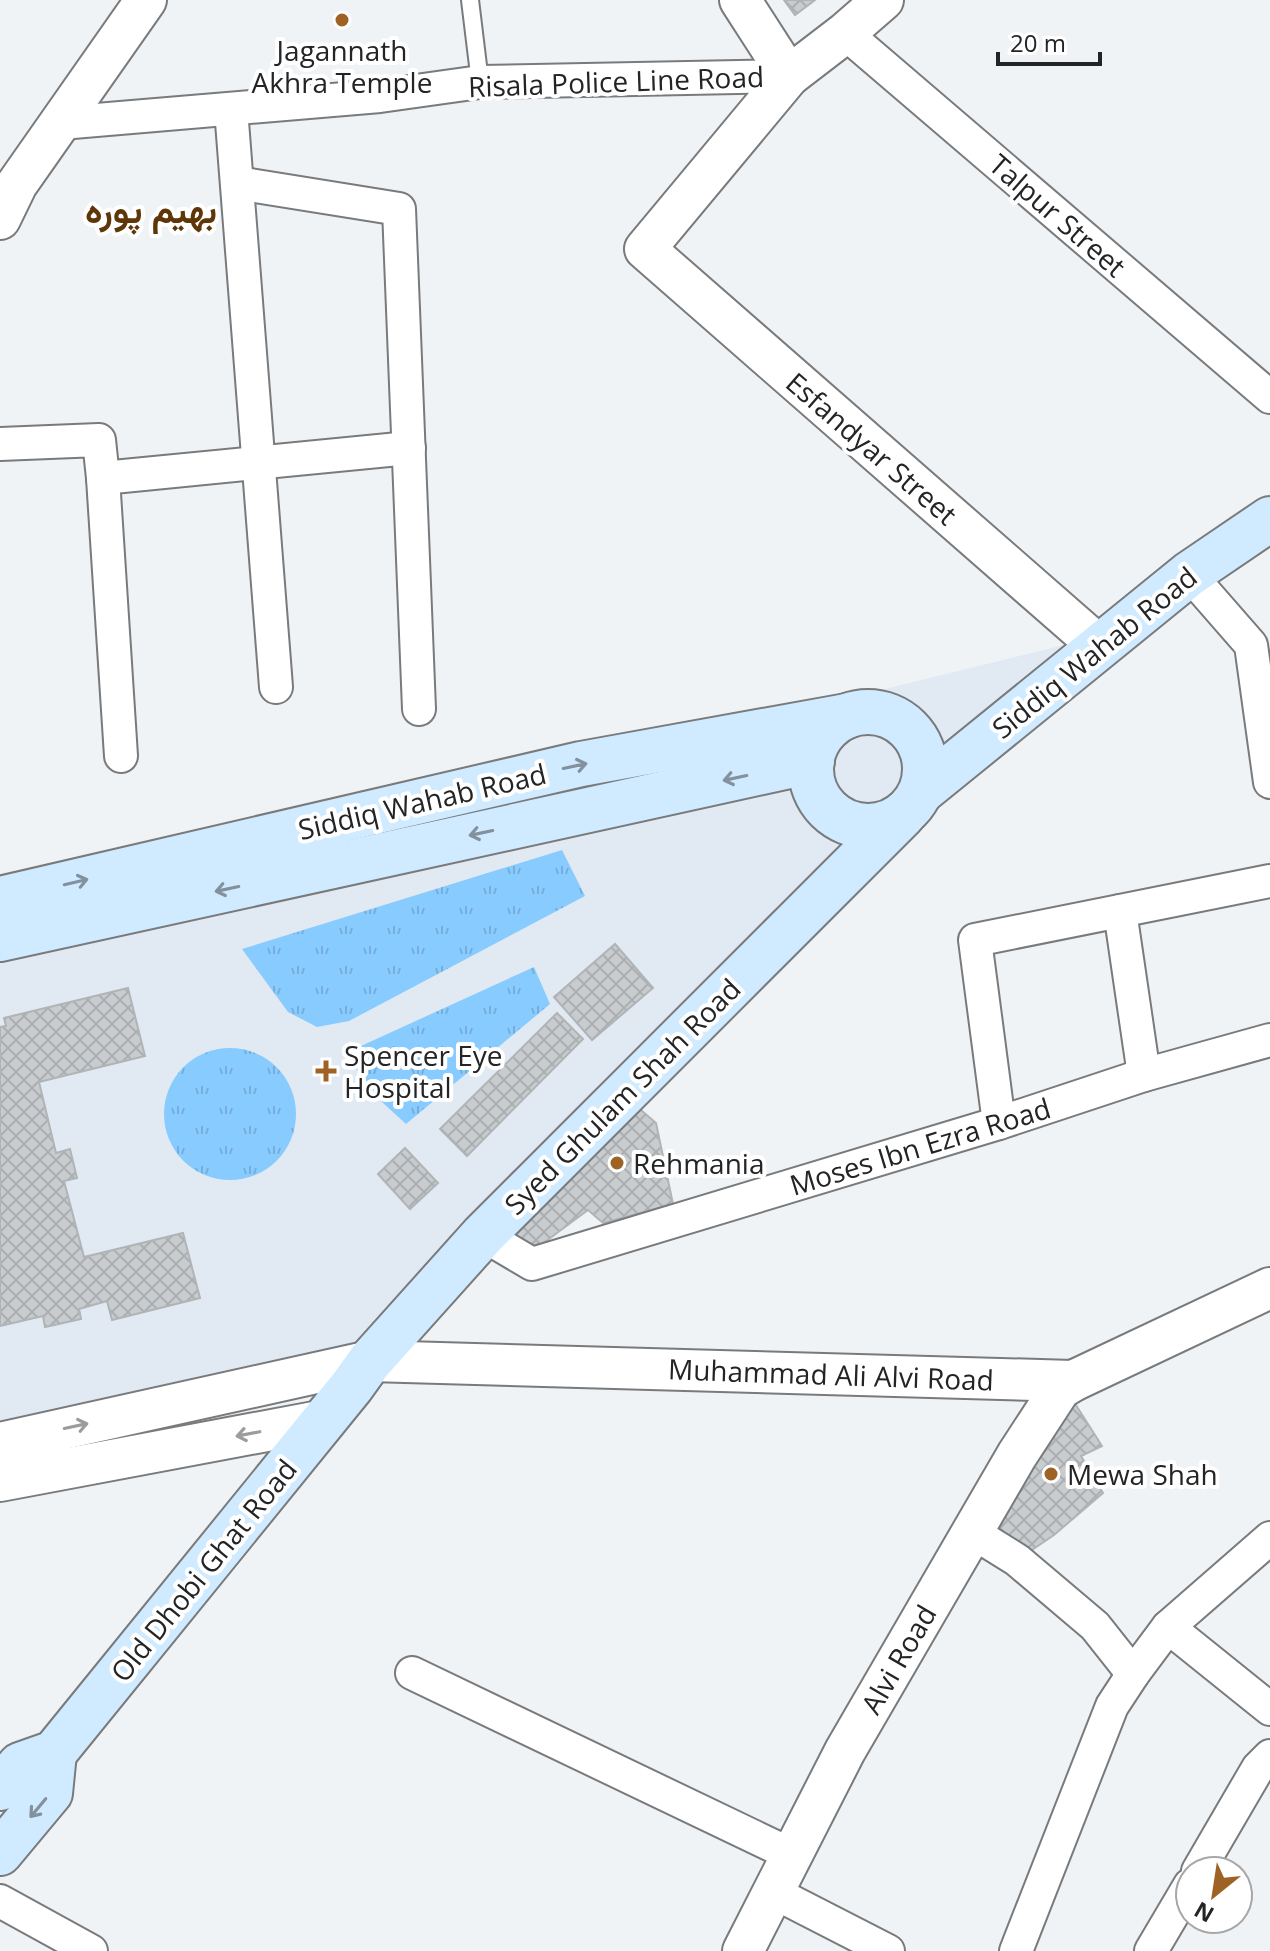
<svg xmlns="http://www.w3.org/2000/svg" width="1270" height="1951" font-family="'Open Sans',Vazirmatn,sans-serif">
	<defs>
		<pattern id="grass-tufts" width="24" height="20" patternUnits="userSpaceOnUse" patternTransform="scale(2)"><rect width="24" height="20" fill="#88cbff"/><path d="M3 7l-1-3M5 7V3M7 7l1-3M15 17l-1-3M17 17v-4M19 17l1-3" fill="none" stroke="#75aeda"/></pattern>
		<pattern id="building-cross-hatch" width="8" height="8" patternUnits="userSpaceOnUse" patternTransform="scale(2)"><rect width="8" height="8" fill="#c9ccce"/><path d="M0 0l8 8M0 8l8-8" fill="none" stroke="#acafb1"/></pattern>
	</defs>
	<rect width="100%" height="100%" fill="#f0f3f5"/>
	<path fill="#e1eaf2" d="M 1097,637 L 354,1383 L 0,1456 L 0,906 Z"/>
	<g fill="url(#grass-tufts)">
		<path d="M 562,850 L 585,896 L 349,1021 L 317,1027 L 288,1012 L 242,949 Z"/>
		<path d="M 534,967 L 550,1004 L 406,1124 L 382,1102 L 356,1069 L 350,1051 Z"/>
		<circle cx="230" cy="1114" r="66"/>
	</g>
	<g fill="url(#building-cross-hatch)" stroke="#b1b4b6" stroke-width="2">
		<path d="M 784,0 L 815,0 L 795,15 Z"/>
		<path d="M 615,944 L 653,988 L 592,1040 L 554,997 Z"/>
		<path d="M 128,988 L 145,1056 L 39,1082 L 56,1153 L 70,1149 L 77,1178 L 64,1181 L 84,1257 L 183,1233 L 200,1298 L 112,1320 L 107,1301 L 79,1309 L 81,1319 L 45,1327 L 43,1316 L 0,1326 L 0,1027 L 6,1026 L 4,1018 Z"/>
		<path d="M 557,1013 L 583,1039 L 467,1156 L 440,1129 Z"/>
		<path d="M 634,1104 L 656,1123 L 673,1204 L 603,1223 L 588,1210 L 526,1256 L 499,1228 Z"/>
		<path d="M 405,1148 L 438,1183 L 410,1209 L 378,1174 Z"/>
		<path d="M 1067,1391 L 1102,1446 L 1081,1456 L 1103,1493 L 1054,1535 L 1017,1560 L 972,1532 Z"/>
	</g>
	<g fill="none" stroke-linecap="round" stroke-linejoin="round">
		<g stroke="#787a7c" stroke-width="20">
			<path id="service" d="M 470,0 L 480,82"/>
		</g>
		<g stroke="#787a7c" stroke-width="36">
			<g id="minor">
				<path d="M 845,33 L 1270,397"/>
				<path d="M 231,109 L 276,687"/>
				<path d="M 61,123 L 380,96 L 480,82 L 789,76"/>
				<path d="M 237,183 L 399,209 L 419,709"/>
				<path d="M 0,444 L 99,440 L 103,478"/>
				<path d="M 1189,574 L 1251,645 L 1270,782"/>
				<path d="M 121,756 L 103,478 L 409,448"/>
				<path d="M 1120,911 L 1144,1075"/>
				<path d="M 999,1123 L 975,940 L 1270,881"/>
				<path d="M 483,1235 L 532,1264 L 999,1123 L 1144,1075 L 1270,1040"/>
				<path d="M 972,1532 L 1017,1560 L 1095,1626 L 1133,1674 L 1168,1627 L 1270,1709"/>
				<path d="M 1168,1627 L 1270,1538"/>
				<path d="M 412,1673 L 792,1855"/>
				<path d="M 1198,1871 L 1258,1768 L 1270,1756"/>
				<path d="M 773,1892 L 888,1951"/>
				<path d="M 0,1901 L 91,1951"/>
				<path d="M 1016,1951 L 1112,1706 L 1133,1674"/>
				<path d="M 1151,1951 L 1190,1885"/>
			</g>
		</g>
		<g stroke="#787a7c" stroke-width="44">
			<g id="tertiary">
				<path d="M 740,0 L 789,76"/>
				<path d="M 883,0 L 845,33 L 789,76 L 645,249 L 1099,646"/>
				<path d="M 0,219 L 17,184 L 146,0"/>
				<path d="M 0,1443 L 370,1361 L 1073,1381 L 1270,1288"/>
				<path d="M 0,1481 L 325,1420"/>
				<path d="M 743,1951 L 845,1751 L 1017,1455 L 1060,1389 L 1073,1381"/>
			</g>
		</g>
		<g stroke="#787a7c" stroke-width="48">
			<g id="secondary">
				<circle cx="868" cy="769" r="57"/>
				<path d="M 922,791 L 1189,574 L 1270,519"/>
				<path d="M 0,899 L 581,764 L 847,716"/>
				<path d="M 0,939 L 812,761"/>
				<path d="M 0,1788 L 20,1765 L 54,1753 L 352,1386 L 370,1361 L 483,1235 L 903,815"/>
				<path d="M 0,1853 L 50,1793 L 54,1753"/>
			</g>
		</g>
		<use href="#service" stroke="#fff" stroke-width="16"/>
		<use href="#minor" stroke="#fff" stroke-width="32"/>
		<use href="#tertiary" stroke="#fff" stroke-width="40"/>
		<use href="#secondary" stroke="#d0ebff" stroke-width="44"/>
	</g>
	<defs><path id="oneway-shaft" d="M-6 0H5M1.5-3L5.5 0L1.5 3" fill="none" stroke-width="1.6" stroke-linecap="round" stroke-linejoin="round" transform="scale(2)"/></defs>
	<g stroke="#82919d">
		<use href="#oneway-shaft" transform="translate(575 766) rotate(-12)"/>
		<use href="#oneway-shaft" transform="translate(735 778) rotate(168)"/>
		<use href="#oneway-shaft" transform="translate(481 833) rotate(168)"/>
		<use href="#oneway-shaft" transform="translate(76 882) rotate(-13)"/>
		<use href="#oneway-shaft" transform="translate(227 889) rotate(168)"/>
		<use href="#oneway-shaft" transform="translate(38 1808) rotate(130)"/>
	</g>
	<g stroke="#9c9c9d">
		<use href="#oneway-shaft" transform="translate(76 1426) rotate(-12)"/>
		<use href="#oneway-shaft" transform="translate(248 1434) rotate(169)"/>
	</g>
	<g fill="#9e6224" stroke="#fff" stroke-width="3">
		<circle cx="342" cy="20" r="8"/>
		<path d="M322 1059h8v8h8v8h-8v8h-8v-8h-8v-8h8z"/>
		<circle cx="617" cy="1163" r="8"/>
		<circle cx="1051" cy="1474" r="8"/>
	</g>
	<g text-anchor="middle" dominant-baseline="central" stroke-width="8" stroke-linejoin="round" paint-order="stroke">
		<g font-size="28" fill="#232425" stroke="#fff" text-anchor="start">
			<text x="342" y="50" text-anchor="middle">Jagannath<tspan x="342" dy="32">Akhra Temple</tspan></text>
			<text x="344" y="1055">Spencer Eye<tspan x="344" dy="32">Hospital</tspan></text>
			<text x="633" y="1163">Rehmania</text>
			<text x="1067" y="1474">Mewa Shah</text>
		</g>
		<g font-size="28" fill="#232425" stroke="#fff">
			<text transform="translate(616 81) rotate(-2)">Risala Police Line Road</text>
			<text transform="translate(1058 215) rotate(41)">Talpur Street</text>
			<text transform="translate(872 448) rotate(41)">Esfandyar Street</text>
			<text transform="translate(1094 652) rotate(-39)">Siddiq Wahab Road</text>
			<text transform="translate(422 801) rotate(-13)">Siddiq Wahab Road</text>
			<text transform="translate(622 1096) rotate(-45)">Syed Ghulam Shah Road</text>
			<text transform="translate(920 1146) rotate(-17)">Moses Ibn Ezra Road</text>
			<text transform="translate(831 1374) rotate(2)">Muhammad Ali Alvi Road</text>
			<text transform="translate(203 1570) rotate(-51)">Old Dhobi Ghat Road</text>
			<text transform="translate(898 1659) rotate(-60)">Alvi Road</text>
		</g>
		<g font-size="36" font-weight="bold" fill="#5e3608" stroke="#fff">
			<text x="151" y="209">بھیم پورہ</text>
		</g>
	</g>
	<g transform="translate(1214 1895) rotate(210)"><circle r="38" fill="#ffffff" stroke="#a7a7a8" stroke-width="2"/>
	<path d="M0-6L14 30L0 20L-14 30Z" fill="#9e6224"/>
	<text y="-12" font-size="22" font-weight="bold" text-anchor="middle" fill="#232425">N</text>
	</g>
	<path d="M998 52v12h102v-12" fill="none" stroke="#232425" stroke-width="4"/>
	<text x="1010" y="52" font-size="24" fill="#232425" stroke="#ffffff" stroke-width="6" paint-order="stroke">20 m</text>
</svg>
